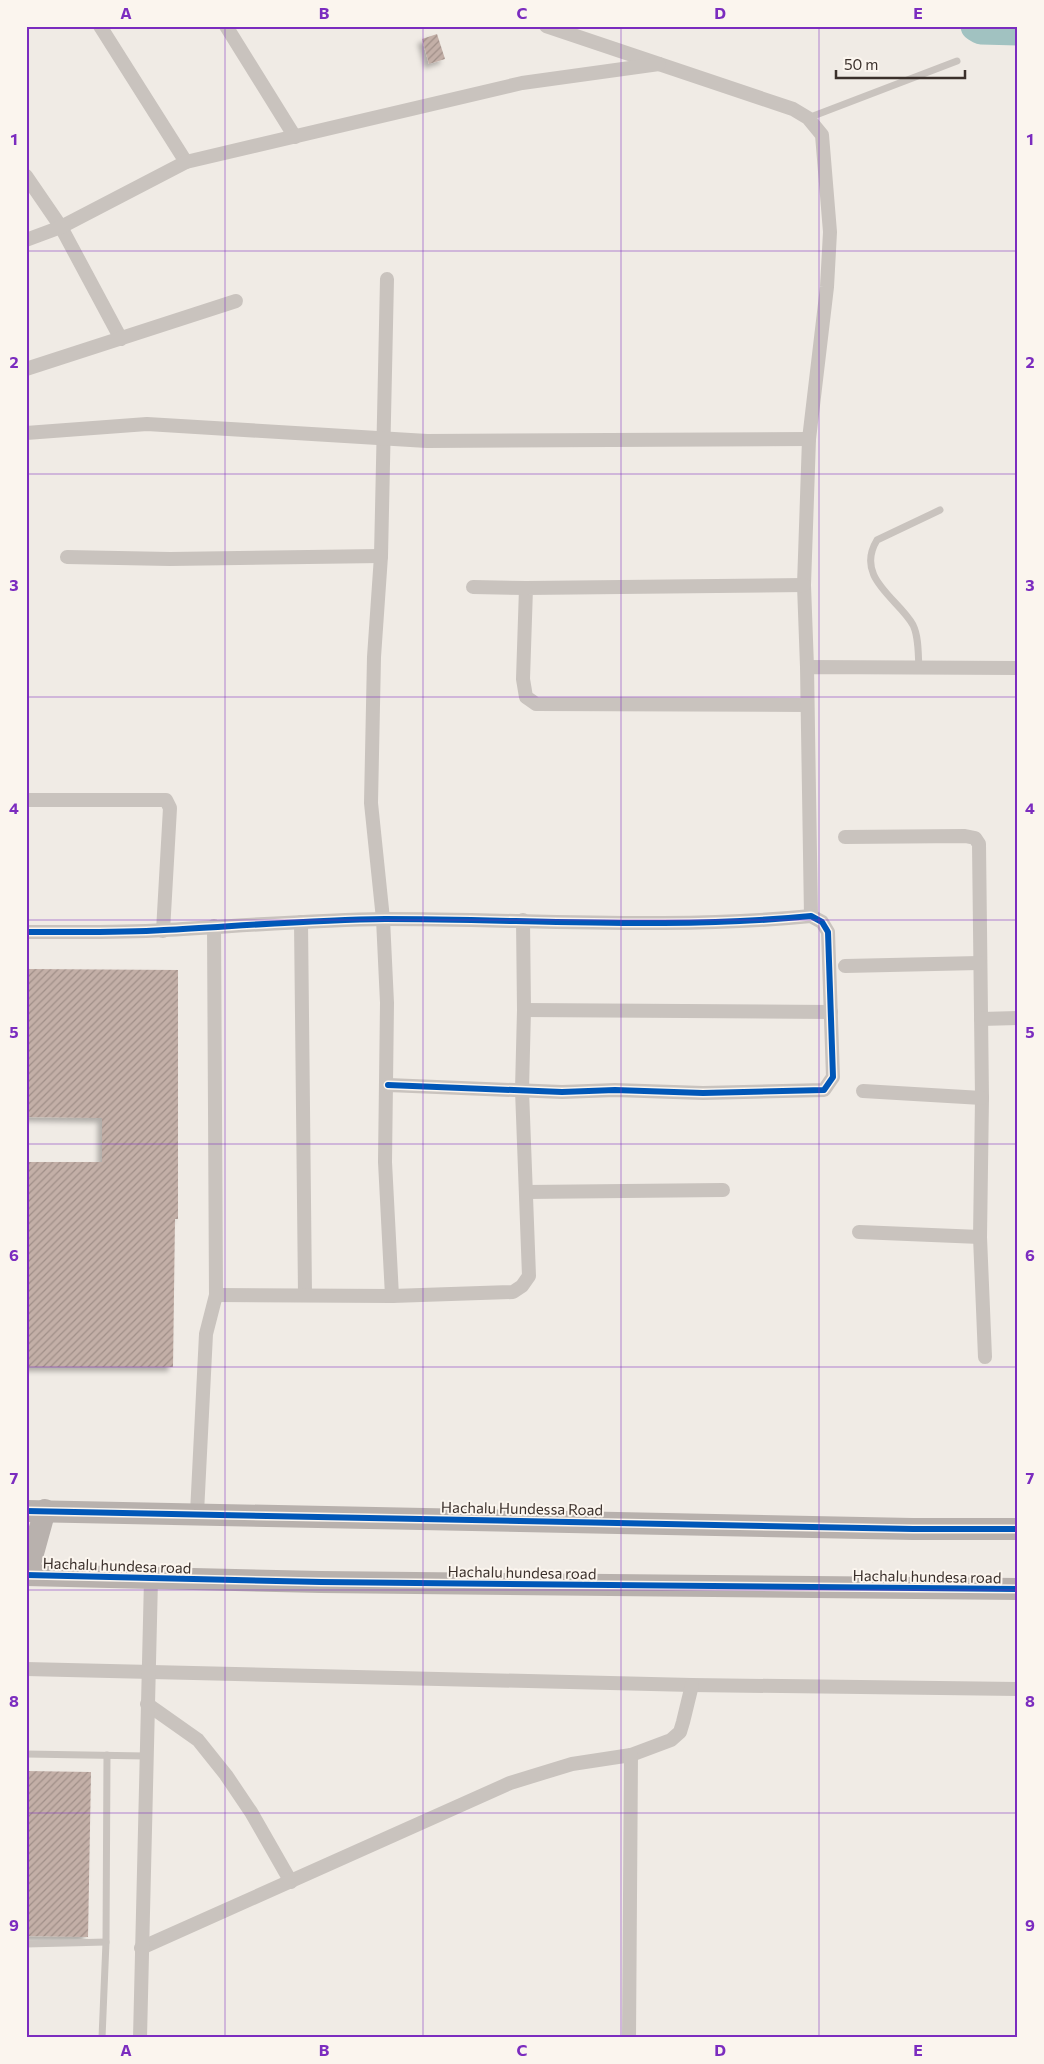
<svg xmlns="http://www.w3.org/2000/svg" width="1044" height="2064" font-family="Commissioner,sans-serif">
	<defs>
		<pattern id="building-hatch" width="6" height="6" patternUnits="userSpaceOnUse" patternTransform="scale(1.25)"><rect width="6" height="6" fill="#c3afa7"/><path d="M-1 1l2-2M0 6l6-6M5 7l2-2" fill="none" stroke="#a08f88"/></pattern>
		<filter id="shadow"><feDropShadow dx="-4.5" dy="4.5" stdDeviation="2.5" flood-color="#0004"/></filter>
	</defs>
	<rect width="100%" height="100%" fill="#f0ebe5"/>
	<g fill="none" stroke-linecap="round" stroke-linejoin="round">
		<path stroke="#a1c2c1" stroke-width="31" d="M 976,26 L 981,29 L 1018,30"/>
	</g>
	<g fill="url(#building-hatch)" filter="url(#shadow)">
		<path d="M 437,34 L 445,59 L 429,64 L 422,39 Z"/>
		<path d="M 26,969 L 178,970 L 178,1219 L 175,1219 L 173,1367 L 26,1367 L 26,1162 L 102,1162 L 102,1118 L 26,1117 Z"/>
		<path d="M 26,1771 L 91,1772 L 88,1937 L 26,1936 Z"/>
	</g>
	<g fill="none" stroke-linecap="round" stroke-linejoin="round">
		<g stroke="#c9c3be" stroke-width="7">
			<path d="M 808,118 L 957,61"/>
			<path d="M 919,668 C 918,655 919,637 913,625 C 899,599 854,578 877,540 L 940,510"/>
			<path d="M 26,1754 L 146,1756"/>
			<path d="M 26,1944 L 106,1942"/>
			<path d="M 102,2038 L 106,1942 L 107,1755"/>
		</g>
		<g stroke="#c9c3be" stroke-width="14">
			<path d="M 100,26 L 186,162"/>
			<path d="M 226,26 L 295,137"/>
			<path d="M 546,26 L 793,109 L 808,118 L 822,135 L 830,232 L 827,287 L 809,439 L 804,585 L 807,667"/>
			<path d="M 26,176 L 61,227 L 121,339"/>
			<path d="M 26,240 L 61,227 L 186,162 L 522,83 L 659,64"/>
			<path d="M 387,279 L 381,556 L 374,657 L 371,803 L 383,919 L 387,1003 L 385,1162 L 392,1296"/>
			<path d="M 26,369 L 236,301"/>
			<path d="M 26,433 L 147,424 L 427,441 L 809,439"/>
			<path d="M 67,557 L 170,559 L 381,556"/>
			<path d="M 804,585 L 526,588 L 523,679 L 526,697 L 536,704 L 807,705"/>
			<path d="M 473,587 L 526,588"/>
			<path d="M 26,800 L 166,800 L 170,808 L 163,931"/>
			<path d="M 845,837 L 965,836 L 975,838 L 979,844 L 982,1098 L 980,1237 L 985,1357"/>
			<path d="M 811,916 L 807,667 L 1018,668"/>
			<path d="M 301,922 L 305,1294"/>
			<path d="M 26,932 C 72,932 119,933 164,930 C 238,926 311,920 385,919 C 528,919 669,930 811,916 L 822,922 L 828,932 L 833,1077 L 824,1090 L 703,1093 L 615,1090 L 562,1092 L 388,1085"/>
			<path d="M 845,966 L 979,963"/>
			<path d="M 524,1010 L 831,1012"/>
			<path d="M 981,1019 L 1018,1018"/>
			<path d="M 863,1091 L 982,1098"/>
			<path d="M 526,1192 L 723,1190"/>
			<path d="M 859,1232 L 980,1237"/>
			<path d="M 216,1295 L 392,1296 L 513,1292 L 522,1286 L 529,1276 L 522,1090 L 524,1010 L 523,920"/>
			<path d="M 197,1513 L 206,1334 L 216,1295 L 214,926"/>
			<path d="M 26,1669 L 692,1685 L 1018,1689"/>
			<path d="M 147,1704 L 198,1740 L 226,1775 L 251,1812 L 291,1882"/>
			<path d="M 141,1948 L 510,1783 L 572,1764 L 631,1755 L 671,1740 L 680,1732 L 683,1722 L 692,1685"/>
			<path d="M 140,2038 L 151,1579"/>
			<path d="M 629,2038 L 631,1755"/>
		</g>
		<g stroke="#b8b1ad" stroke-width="22">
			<path d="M 26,1511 L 913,1529 L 1018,1529"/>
			<path d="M 26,1575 L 321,1582 L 1018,1589"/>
			<path d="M 27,1575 L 45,1510"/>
		</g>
		<g stroke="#fbf5ee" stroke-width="9">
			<g id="cycleway">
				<path d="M 26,932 C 72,932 119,933 164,930 C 238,926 311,920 385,919 C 528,919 669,930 811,916 L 822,922 L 828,932 L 833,1077 L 824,1090 L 703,1093 L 615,1090 L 562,1092 L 388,1085"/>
				<path d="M 26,1511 L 913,1529 L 1018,1529"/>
				<path d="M 26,1575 L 321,1582 L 1018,1589"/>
			</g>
		</g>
		<use href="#cycleway" stroke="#0057b8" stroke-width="6"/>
	</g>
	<path fill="none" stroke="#7b2cbf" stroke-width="1" stroke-opacity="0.55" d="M 225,26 L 225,2038M 423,26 L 423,2038M 621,26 L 621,2038M 819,26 L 819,2038M 26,251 L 1018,251M 26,474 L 1018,474M 26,697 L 1018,697M 26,920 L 1018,920M 26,1144 L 1018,1144M 26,1367 L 1018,1367M 26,1590 L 1018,1590M 26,1813 L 1018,1813"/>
	<g text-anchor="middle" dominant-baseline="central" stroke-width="4" stroke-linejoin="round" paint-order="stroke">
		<g font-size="15" fill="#3b302b" stroke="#fbf5ee">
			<text transform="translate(522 1508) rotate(1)">Hachalu Hundessa Road</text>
			<text transform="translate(117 1565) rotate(2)">Hachalu hundesa road</text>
			<text transform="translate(522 1572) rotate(1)">Hachalu hundesa road</text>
			<text transform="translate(927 1576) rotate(1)">Hachalu hundesa road</text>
		</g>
	</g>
	<rect width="1044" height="2064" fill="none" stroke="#fbf5ee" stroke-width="55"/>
	<path d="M836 70v8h129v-8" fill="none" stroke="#3b302b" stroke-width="2.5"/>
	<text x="844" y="70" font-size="15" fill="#3b302b" stroke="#fbf5ee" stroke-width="4" paint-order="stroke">50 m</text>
	<rect x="28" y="28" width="988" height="2008" fill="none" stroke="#7b2cbf" stroke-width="2"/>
	<g font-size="16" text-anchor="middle" font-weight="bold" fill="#7b2cbf">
		<text x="126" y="19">A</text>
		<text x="324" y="19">B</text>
		<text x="522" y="19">C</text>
		<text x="720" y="19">D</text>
		<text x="918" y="19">E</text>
		<text x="14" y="145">1</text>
		<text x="1030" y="145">1</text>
		<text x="14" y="368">2</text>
		<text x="1030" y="368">2</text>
		<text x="14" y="591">3</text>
		<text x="1030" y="591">3</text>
		<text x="14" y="814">4</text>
		<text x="1030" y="814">4</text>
		<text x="14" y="1038">5</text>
		<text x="1030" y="1038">5</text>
		<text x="14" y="1261">6</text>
		<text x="1030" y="1261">6</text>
		<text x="14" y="1484">7</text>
		<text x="1030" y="1484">7</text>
		<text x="14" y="1707">8</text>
		<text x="1030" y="1707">8</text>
		<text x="14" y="1931">9</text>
		<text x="1030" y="1931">9</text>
		<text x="126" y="2056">A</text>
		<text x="324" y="2056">B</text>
		<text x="522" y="2056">C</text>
		<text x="720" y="2056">D</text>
		<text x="918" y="2056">E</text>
	</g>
</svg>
